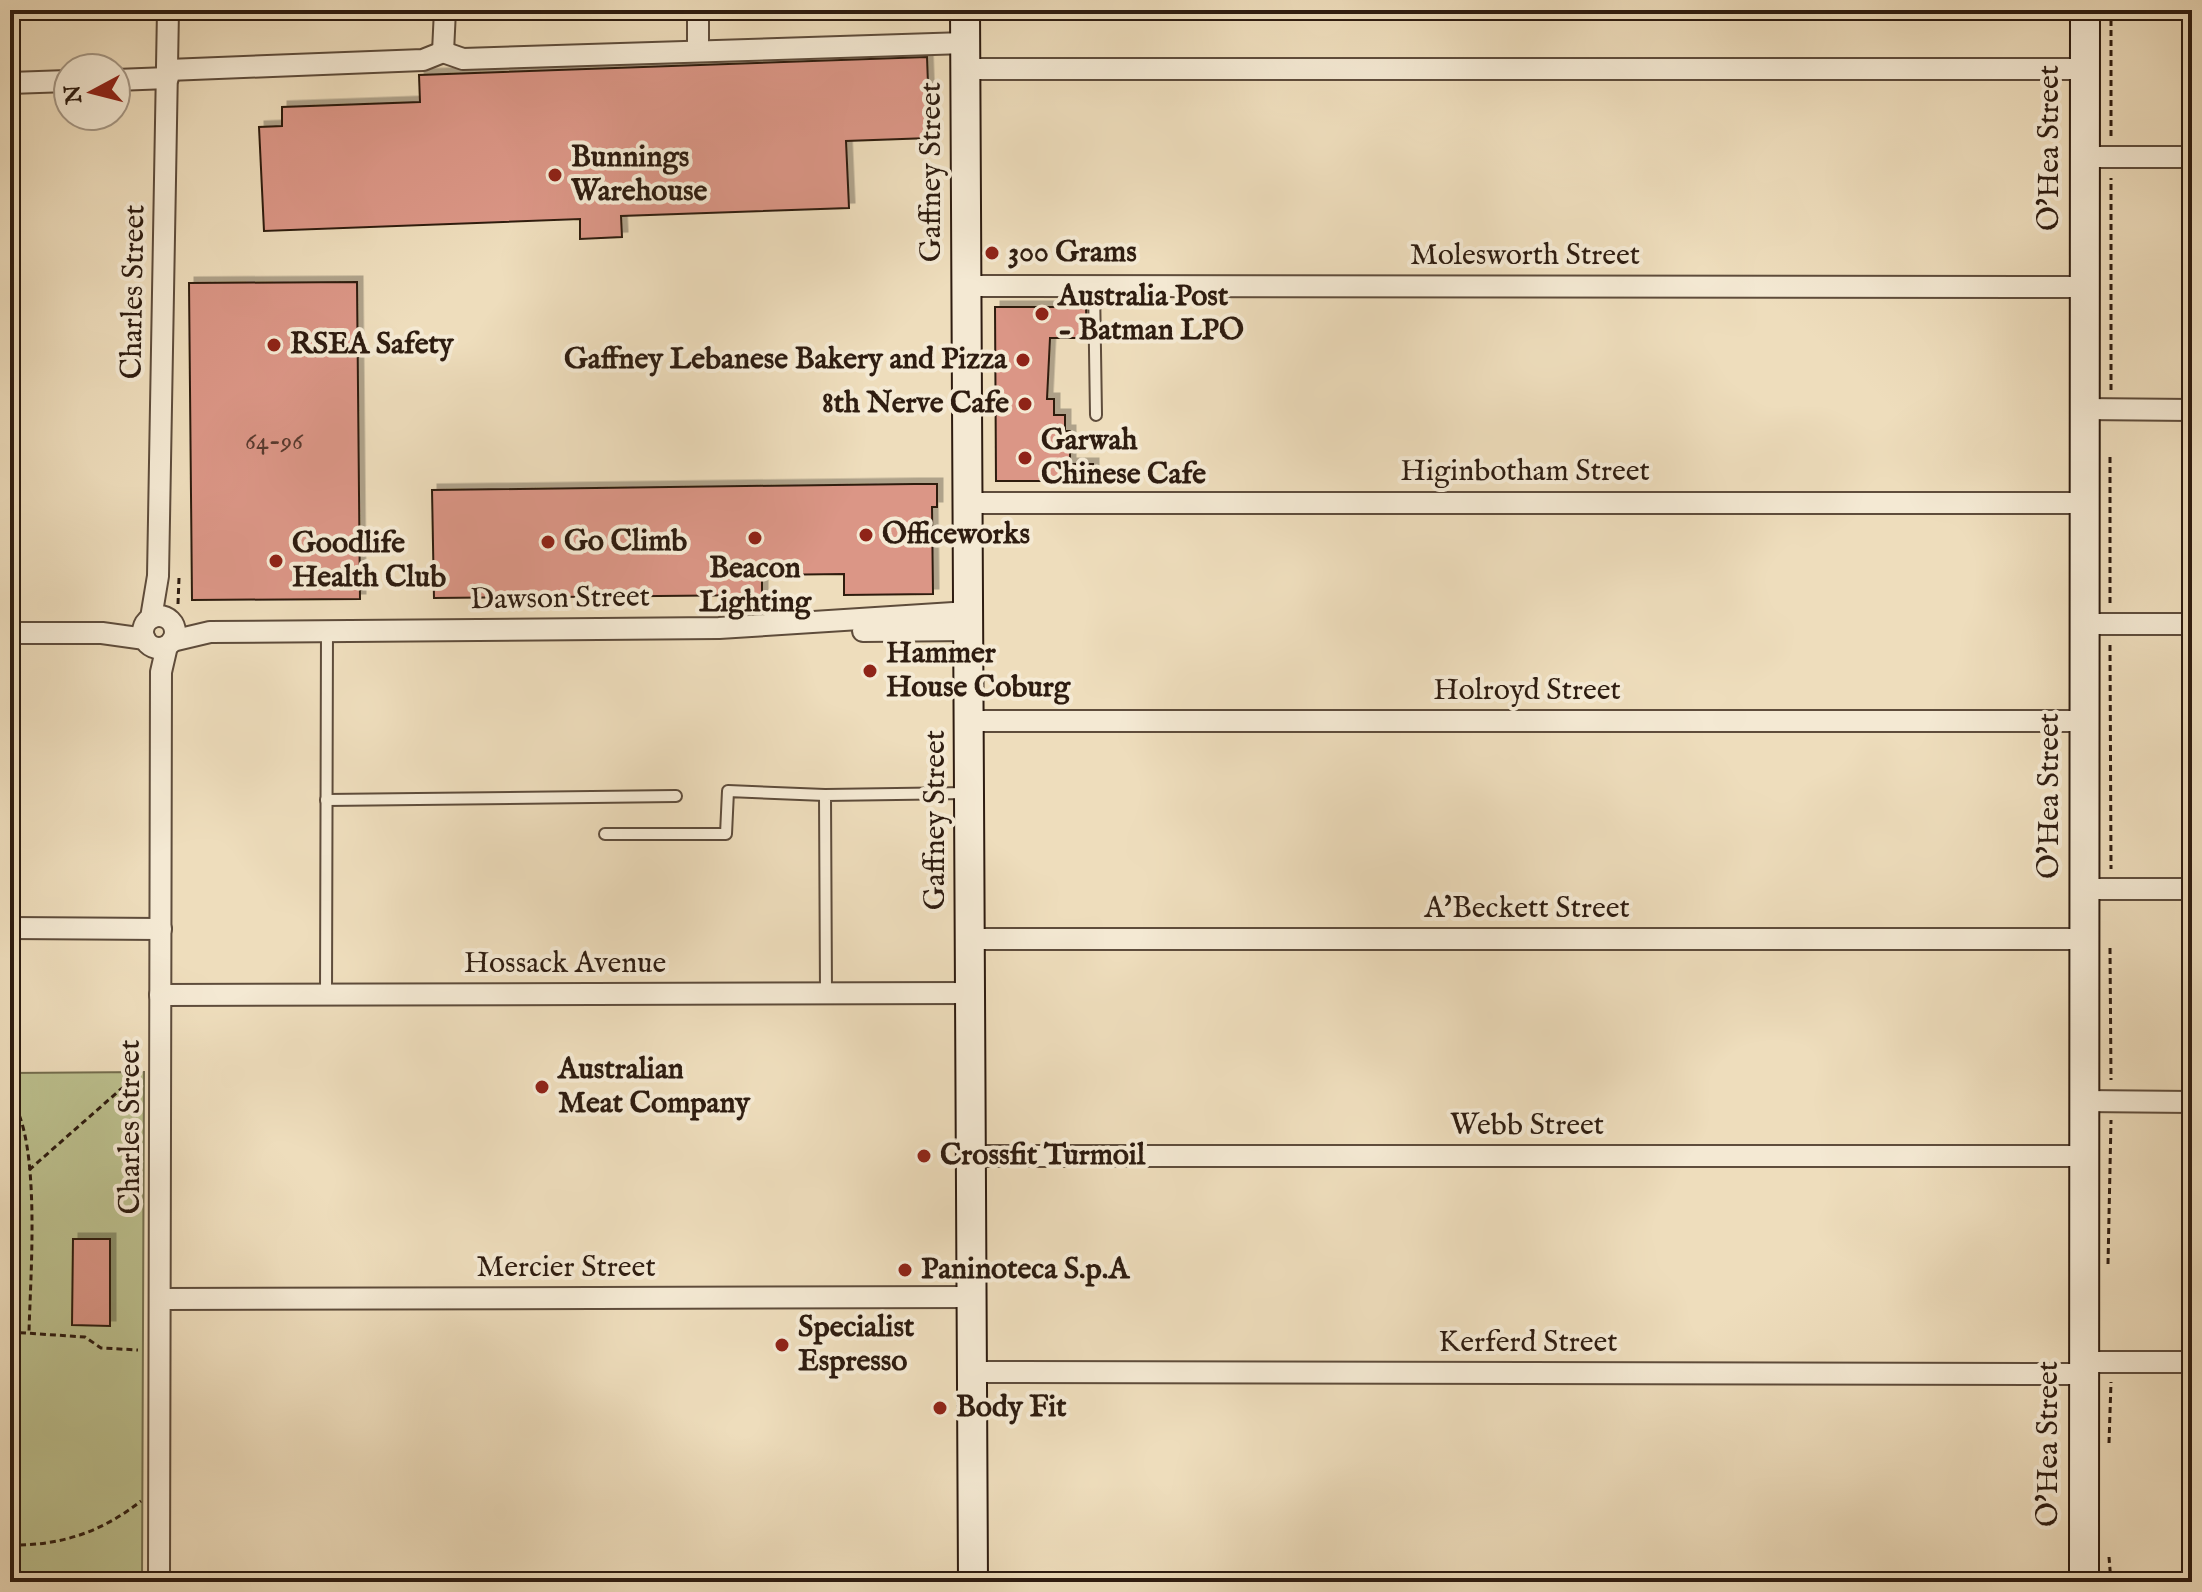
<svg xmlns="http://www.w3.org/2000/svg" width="2202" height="1592" font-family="'IM FELL English',serif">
	<defs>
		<filter id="shadow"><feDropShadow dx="5.5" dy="-5.5" stdDeviation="0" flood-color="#0004"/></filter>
	</defs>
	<rect width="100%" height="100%" fill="#eeddbc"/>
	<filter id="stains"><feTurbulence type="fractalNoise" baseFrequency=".0025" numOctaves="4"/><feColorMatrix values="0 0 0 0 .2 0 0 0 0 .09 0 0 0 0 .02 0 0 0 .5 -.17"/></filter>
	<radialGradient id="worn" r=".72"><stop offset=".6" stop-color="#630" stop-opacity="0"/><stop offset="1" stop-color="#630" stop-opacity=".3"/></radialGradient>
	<path fill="#bcc08e" stroke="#756e4f" stroke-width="2" d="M 144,1072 L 142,1582 L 10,1582 L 10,1073 Z"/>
	<g fill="#db9686" stroke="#2e1c10" stroke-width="2" filter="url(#shadow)">
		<path d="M 927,57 L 930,138 L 846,141 L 849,208 L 621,216 L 622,237 L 580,239 L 580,219 L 264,231 L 259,127 L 282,126 L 282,107 L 420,102 L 419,75 Z"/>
		<path d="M 357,282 L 360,599 L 192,600 L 189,283 Z"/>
		<path d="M 995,307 L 1086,307 L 1087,338 L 1050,338 L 1047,399 L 1054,399 L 1054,415 L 1065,415 L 1065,431 L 1070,431 L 1070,464 L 1093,464 L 1093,481 L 996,481 Z"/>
		<path d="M 914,484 L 937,484 L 937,507 L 932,507 L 933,594 L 844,595 L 844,574 L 762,575 L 762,595 L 434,598 L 432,490 Z"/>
		<path d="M 73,1239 L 110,1239 L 110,1326 L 72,1325 Z"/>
	</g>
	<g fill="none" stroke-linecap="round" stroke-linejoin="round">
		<g stroke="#5e4c3b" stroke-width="14">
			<g id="lane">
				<path d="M 1094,286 L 1096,415"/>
				<path d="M 326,800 L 676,796"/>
				<path d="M 605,834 L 726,834 L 728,791 L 825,795"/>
				<path d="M 326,994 L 327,631"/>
				<path d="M 826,994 L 825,795 L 968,793"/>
			</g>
		</g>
		<g stroke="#5e4c3b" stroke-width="24">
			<g id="street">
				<path d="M 698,10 L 698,50"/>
				<path d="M 443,52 L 463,59 L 965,43"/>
				<path d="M 443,52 L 445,10"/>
				<path d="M 966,69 L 2085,69"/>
				<path d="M 168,70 L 423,60 L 443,52"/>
				<path d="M 116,80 L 168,78"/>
				<path d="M 10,83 L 68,81"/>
				<path d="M 2085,157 L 2192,157"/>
				<path d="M 967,286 L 2083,287"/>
				<path d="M 2083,409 L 2192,410"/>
				<path d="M 968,503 L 2083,503"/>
				<circle cx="159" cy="632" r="16"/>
				<path d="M 151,618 L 158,576 L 168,10"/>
				<path d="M 2084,624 L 2192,624"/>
				<path d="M 863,631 L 969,630"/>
				<path d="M 10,633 L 102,633 L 145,639"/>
				<path d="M 172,641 L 210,632 L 719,628 L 969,612"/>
				<path d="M 969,721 L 2084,721"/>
				<path d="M 2083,889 L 2192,889"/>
				<path d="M 10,928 L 161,929"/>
				<path d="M 971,939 L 2083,939"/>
				<path d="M 160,995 L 971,993"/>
				<path d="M 2083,1101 L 2192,1102"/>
				<path d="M 971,1156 L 2083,1156"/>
				<path d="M 161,1299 L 972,1297"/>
				<path d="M 2083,1362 L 2192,1362"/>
				<path d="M 972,1372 L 2083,1374"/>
				<path d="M 159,1582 L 161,672 L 167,646"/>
			</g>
		</g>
		<g stroke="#2e1c10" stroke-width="32">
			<g id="secondary">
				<path d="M 965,10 L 973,1582"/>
				<path d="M 2084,1582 L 2085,10"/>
			</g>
		</g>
		<g stroke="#2e1c10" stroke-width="3" stroke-dasharray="6 4" stroke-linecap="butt">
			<path d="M 2111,10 L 2111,138"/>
			<path d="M 2111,390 L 2111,178"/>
			<path d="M 2110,457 L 2110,605"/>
			<path d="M 178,604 L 179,578"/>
			<path d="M 2110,645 L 2111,869"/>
			<path d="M 2110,948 L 2111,1080"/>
			<path d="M 10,1098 C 42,1138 30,1279 29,1333"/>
			<path d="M 29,1170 L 121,1089 L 139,1078"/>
			<path d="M 2108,1264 L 2111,1120"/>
			<path d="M 10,1332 L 85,1337 L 101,1348 L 138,1350"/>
			<path d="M 2109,1443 L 2111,1382"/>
			<path d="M 10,1545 C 60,1546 102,1532 141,1501"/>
			<path d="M 10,1548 L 19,1570"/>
			<path d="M 2109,1557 L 2111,1582"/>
		</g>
		<use href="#lane" stroke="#f4e9d3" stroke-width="10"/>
		<use href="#street" stroke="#f4e9d3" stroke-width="20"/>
		<use href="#secondary" stroke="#f4e9d3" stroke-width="28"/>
	</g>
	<g fill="#8f2418" stroke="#f4e9d3" stroke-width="3">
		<circle cx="555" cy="175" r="8"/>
		<circle cx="992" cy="253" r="8"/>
		<circle cx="1042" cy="314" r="8"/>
		<circle cx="274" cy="345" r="8"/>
		<circle cx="1023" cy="360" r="8"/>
		<circle cx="1025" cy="404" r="8"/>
		<circle cx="1025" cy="458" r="8"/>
		<circle cx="866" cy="535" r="8"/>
		<circle cx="755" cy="538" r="8"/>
		<circle cx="548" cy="542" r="8"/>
		<circle cx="276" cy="561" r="8"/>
		<circle cx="870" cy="671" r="8"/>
		<circle cx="542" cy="1087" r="8"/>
		<circle cx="924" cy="1156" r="8"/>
		<circle cx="905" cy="1270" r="8"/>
		<circle cx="782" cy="1345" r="8"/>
		<circle cx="940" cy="1408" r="8"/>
	</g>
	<g text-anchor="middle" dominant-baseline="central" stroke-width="8" stroke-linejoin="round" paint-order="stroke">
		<g font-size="26" fill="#593a2e">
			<text x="274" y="441">64-96</text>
		</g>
		<g font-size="30" fill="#2e1c10" stroke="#f4e9d3">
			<text transform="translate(2050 148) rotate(-90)">O'Hea Street</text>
			<text transform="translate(932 172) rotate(-90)">Gaffney Street</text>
			<text x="1525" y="256">Molesworth Street</text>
			<text transform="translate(134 292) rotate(-89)">Charles Street</text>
			<text x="1525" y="472">Higinbotham Street</text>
			<text transform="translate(560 599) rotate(-1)">Dawson Street</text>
			<text x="1527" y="691">Holroyd Street</text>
			<text transform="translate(2050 796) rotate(-90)">O'Hea Street</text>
			<text transform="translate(936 820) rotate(-90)">Gaffney Street</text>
			<text x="1527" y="909">A'Beckett Street</text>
			<text x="565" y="964">Hossack Avenue</text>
			<text x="1527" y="1126">Webb Street</text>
			<text transform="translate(131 1127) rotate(-90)">Charles Street</text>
			<text x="566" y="1268">Mercier Street</text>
			<text x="1528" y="1343">Kerferd Street</text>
			<text transform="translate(2049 1444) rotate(-90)">O'Hea Street</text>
		</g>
		<g font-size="30" font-weight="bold" fill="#2e1c10" stroke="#f4e9d3" text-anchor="start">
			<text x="571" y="158">Bunnings<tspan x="571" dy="34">Warehouse</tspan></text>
			<text x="1008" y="253">300 Grams</text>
			<text x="1058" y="297">Australia Post<tspan x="1058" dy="34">- Batman LPO</tspan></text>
			<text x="290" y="345">RSEA Safety</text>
			<text x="1007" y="360" text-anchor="end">Gaffney Lebanese Bakery and Pizza</text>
			<text x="1009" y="404" text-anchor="end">8th Nerve Cafe</text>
			<text x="1041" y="441">Garwah<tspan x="1041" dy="34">Chinese Cafe</tspan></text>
			<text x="882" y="535">Officeworks</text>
			<text x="564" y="542">Go Climb</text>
			<text x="292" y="544">Goodlife<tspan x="292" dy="34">Health Club</tspan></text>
			<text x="755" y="569" text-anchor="middle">Beacon<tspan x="755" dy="34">Lighting</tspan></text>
			<text x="886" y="654">Hammer<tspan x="886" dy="34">House Coburg</tspan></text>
			<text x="558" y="1070">Australian<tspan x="558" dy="34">Meat Company</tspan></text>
			<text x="940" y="1156">Crossfit Turmoil</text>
			<text x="921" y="1270">Paninoteca S.p.A</text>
			<text x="798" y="1328">Specialist<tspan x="798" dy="34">Espresso</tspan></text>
			<text x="956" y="1408">Body Fit</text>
		</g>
	</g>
	<rect width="2202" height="1592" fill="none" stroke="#eeddbc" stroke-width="40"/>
	<rect x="12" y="12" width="2178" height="1568" fill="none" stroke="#2e1c10" stroke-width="4"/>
	<rect x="20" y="20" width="2162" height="1552" fill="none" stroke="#2e1c10" stroke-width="2"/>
	<g transform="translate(92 92) rotate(263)"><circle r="38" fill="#f4e9d3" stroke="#a59785" stroke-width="2"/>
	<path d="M0-6L14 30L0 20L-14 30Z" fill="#8f2418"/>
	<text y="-12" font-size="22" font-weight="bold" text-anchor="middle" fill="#2e1c10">N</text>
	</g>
	<rect width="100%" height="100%" filter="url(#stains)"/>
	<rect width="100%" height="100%" fill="url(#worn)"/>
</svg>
